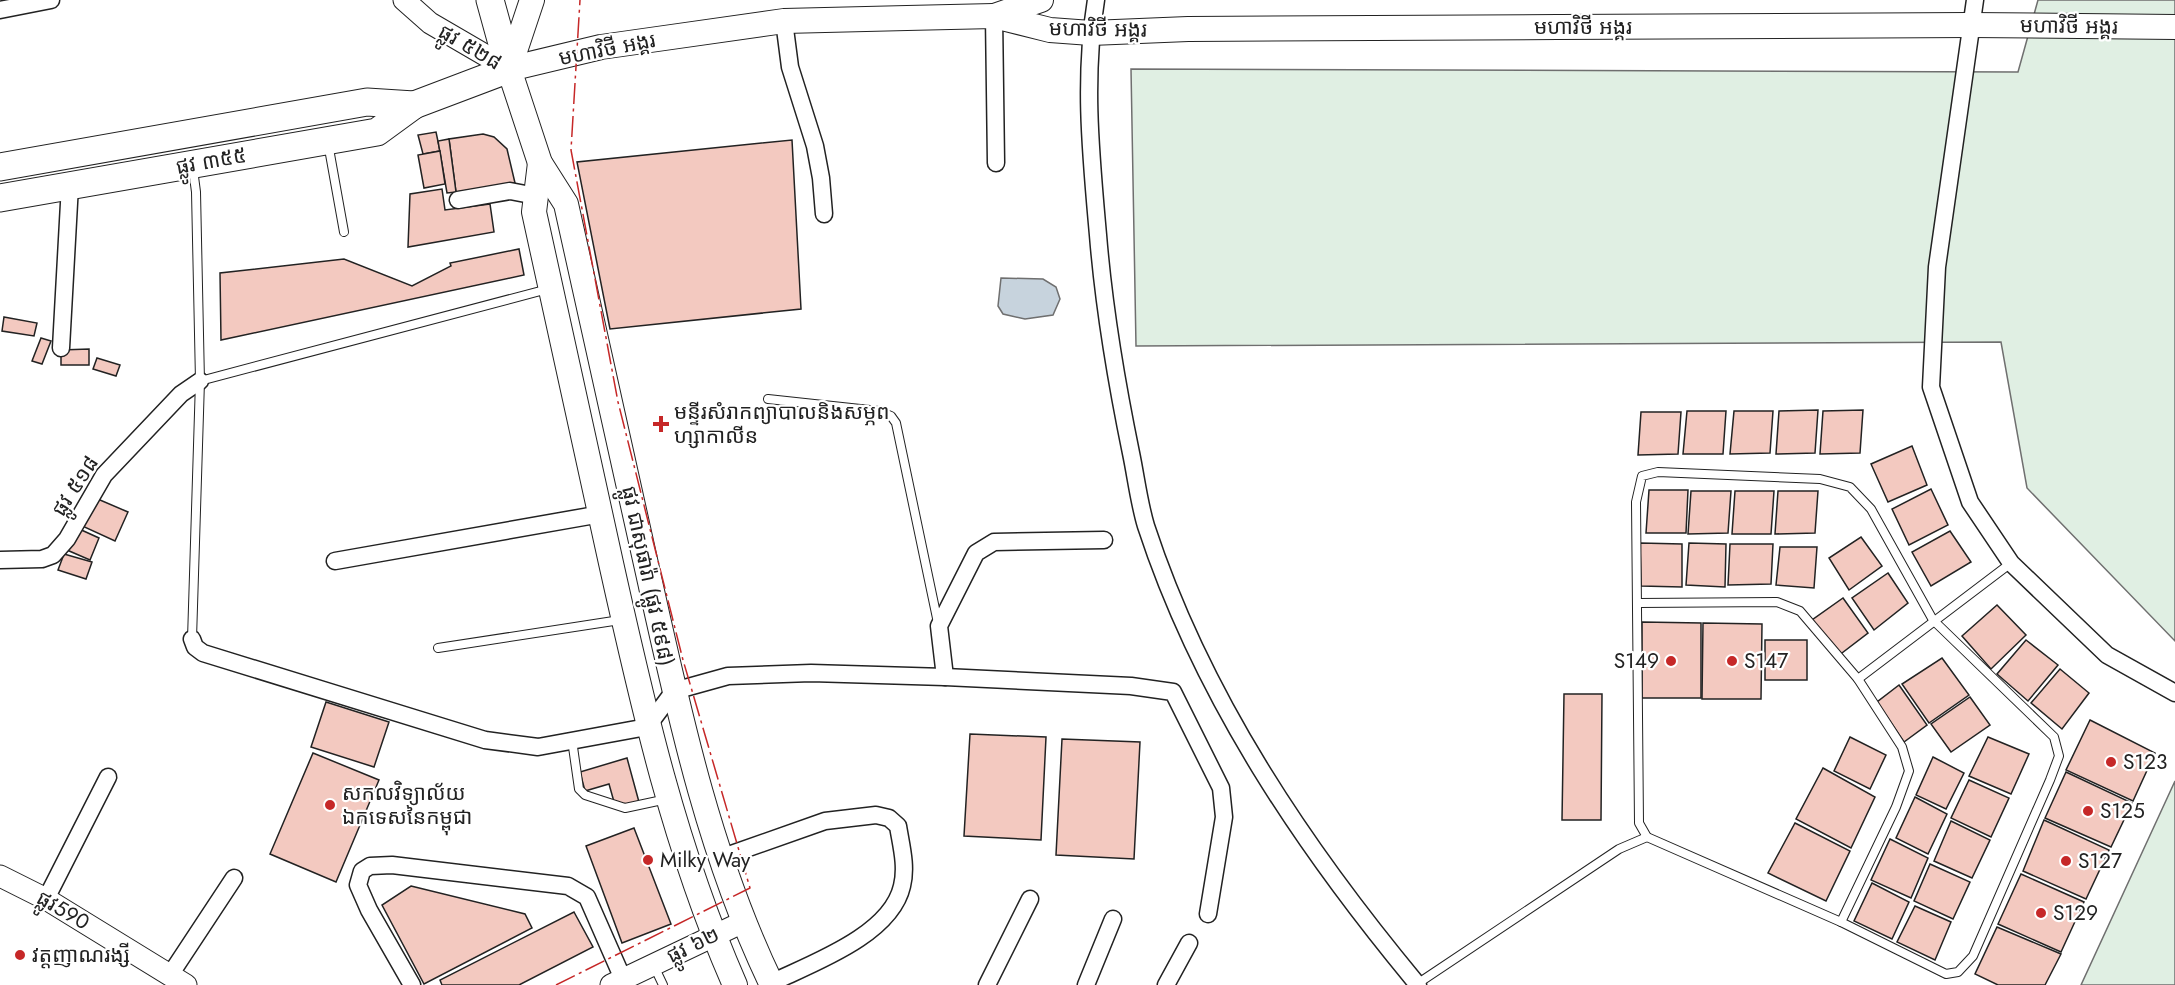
<svg xmlns="http://www.w3.org/2000/svg" width="2175" height="985" font-family="Jost,'Noto Sans Khmer',sans-serif">
	<rect width="100%" height="100%" fill="#fff"/>
	<g fill="#e0efe3" stroke="#6f6f6f" stroke-width="1.5">
		<path d="M 2038,0 L 2175,0 L 2175,641 L 2027,488 L 2001,342 L 1136,346 L 1131,69 L 2018,72 Z"/>
		<path d="M 2175,781 L 2175,985 L 2081,985 Z"/>
	</g>
	<path fill="#c7d3dd" stroke="#6f6f6f" stroke-width="1.5" d="M 1001,278 L 1043,279 L 1056,287 L 1060,299 L 1053,315 L 1025,319 L 1003,314 L 998,306 Z"/>
	<g fill="#f3c9c0" stroke="#222" stroke-width="1.5">
		<path d="M 436,132 L 440,151 L 423,154 L 418,135 Z"/>
		<path d="M 483,134 L 494,137 L 507,149 L 515,183 L 456,192 L 449,139 Z"/>
		<path d="M 449,139 L 456,192 L 447,193 L 438,141 Z"/>
		<path d="M 792,140 L 801,309 L 610,329 L 577,162 Z"/>
		<path d="M 440,151 L 445,184 L 424,188 L 418,155 Z"/>
		<path d="M 442,189 L 445,210 L 490,204 L 494,232 L 408,247 L 410,194 Z"/>
		<path d="M 519,249 L 524,275 L 221,340 L 220,273 L 344,259 L 412,286 L 451,266 L 450,263 Z"/>
		<path d="M 4,317 L 37,323 L 34,336 L 2,331 Z"/>
		<path d="M 41,338 L 51,341 L 42,364 L 32,361 Z"/>
		<path d="M 89,349 L 89,365 L 61,365 L 61,350 Z"/>
		<path d="M 97,358 L 120,365 L 116,376 L 93,369 Z"/>
		<path d="M 1818,410 L 1815,453 L 1776,454 L 1779,411 Z"/>
		<path d="M 1863,410 L 1860,453 L 1820,454 L 1823,411 Z"/>
		<path d="M 1687,411 L 1726,411 L 1723,454 L 1683,454 Z"/>
		<path d="M 1734,411 L 1773,411 L 1770,453 L 1730,454 Z"/>
		<path d="M 1641,412 L 1681,412 L 1678,454 L 1638,455 Z"/>
		<path d="M 1912,446 L 1927,485 L 1888,502 L 1871,464 Z"/>
		<path d="M 1931,489 L 1948,525 L 1909,545 L 1892,509 Z"/>
		<path d="M 1649,490 L 1688,490 L 1686,533 L 1646,533 Z"/>
		<path d="M 1691,491 L 1731,491 L 1728,533 L 1688,534 Z"/>
		<path d="M 1735,491 L 1774,491 L 1771,534 L 1732,534 Z"/>
		<path d="M 1778,491 L 1818,491 L 1815,533 L 1775,534 Z"/>
		<path d="M 93,497 L 128,512 L 115,541 L 80,525 Z"/>
		<path d="M 77,528 L 99,538 L 90,560 L 67,550 Z"/>
		<path d="M 1950,531 L 1971,562 L 1931,586 L 1912,552 Z"/>
		<path d="M 1861,537 L 1882,566 L 1849,590 L 1829,558 Z"/>
		<path d="M 1640,543 L 1682,544 L 1682,587 L 1641,586 Z"/>
		<path d="M 1689,543 L 1726,544 L 1725,587 L 1686,585 Z"/>
		<path d="M 1730,544 L 1773,544 L 1771,584 L 1728,585 Z"/>
		<path d="M 1780,547 L 1817,547 L 1814,588 L 1776,585 Z"/>
		<path d="M 64,554 L 92,562 L 86,579 L 58,570 Z"/>
		<path d="M 1888,573 L 1908,603 L 1874,630 L 1852,598 Z"/>
		<path d="M 1843,598 L 1868,633 L 1838,656 L 1812,620 Z"/>
		<path d="M 1997,605 L 2026,635 L 1991,669 L 1962,636 Z"/>
		<path d="M 1642,622 L 1701,623 L 1701,698 L 1642,698 Z"/>
		<path d="M 1703,623 L 1762,624 L 1761,699 L 1702,699 Z"/>
		<rect x="1765" y="640" width="42" height="40"/>
		<path d="M 2026,640 L 2058,665 L 2028,701 L 1997,674 Z"/>
		<path d="M 1942,658 L 1969,695 L 1929,723 L 1902,684 Z"/>
		<path d="M 2060,669 L 2089,693 L 2062,729 L 2031,703 Z"/>
		<path d="M 1899,685 L 1927,725 L 1904,742 L 1877,702 Z"/>
		<path d="M 1564,694 L 1602,694 L 1601,820 L 1562,820 Z"/>
		<path d="M 1970,697 L 1990,725 L 1951,752 L 1931,724 Z"/>
		<path d="M 326,702 L 389,722 L 374,767 L 311,747 Z"/>
		<path d="M 2090,720 L 2155,753 L 2133,801 L 2066,770 Z"/>
		<path d="M 970,734 L 1046,737 L 1041,840 L 964,836 Z"/>
		<path d="M 1850,737 L 1886,755 L 1870,789 L 1834,771 Z"/>
		<path d="M 1988,737 L 2029,754 L 2011,794 L 1969,776 Z"/>
		<path d="M 1062,739 L 1140,742 L 1134,859 L 1056,855 Z"/>
		<path d="M 313,753 L 379,780 L 336,882 L 270,854 Z"/>
		<path d="M 1933,757 L 1964,773 L 1946,809 L 1916,795 Z"/>
		<path d="M 627,758 L 639,802 L 616,809 L 609,784 L 585,791 L 580,772 Z"/>
		<path d="M 1823,768 L 1875,797 L 1851,848 L 1796,819 Z"/>
		<path d="M 2066,772 L 2132,803 L 2111,847 L 2045,818 Z"/>
		<path d="M 1969,780 L 2009,798 L 1991,837 L 1951,818 Z"/>
		<path d="M 1915,797 L 1947,814 L 1928,854 L 1896,838 Z"/>
		<path d="M 2044,820 L 2109,850 L 2086,899 L 2023,871 Z"/>
		<path d="M 1951,821 L 1990,840 L 1972,878 L 1934,861 Z"/>
		<path d="M 1795,823 L 1850,851 L 1826,901 L 1768,873 Z"/>
		<path d="M 634,828 L 671,924 L 622,943 L 586,846 Z"/>
		<path d="M 1890,839 L 1928,858 L 1911,898 L 1871,880 Z"/>
		<path d="M 1930,864 L 1970,882 L 1953,919 L 1914,901 Z"/>
		<path d="M 2021,874 L 2084,902 L 2061,952 L 1998,924 Z"/>
		<path d="M 1872,883 L 1909,902 L 1892,939 L 1854,921 Z"/>
		<path d="M 411,886 L 525,914 L 532,928 L 424,984 L 382,905 Z"/>
		<path d="M 1915,906 L 1951,922 L 1935,960 L 1897,942 Z"/>
		<path d="M 574,912 L 593,947 L 519,985 L 442,985 L 440,980 Z"/>
		<path d="M 1997,927 L 2061,954 L 2045,985 L 1998,985 L 1975,974 Z"/>
	</g>
	<g fill="none" stroke-linecap="round" stroke-linejoin="round">
		<g stroke="#222" stroke-width="10">
			<g id="service">
				<path d="M 328,143 L 344,232"/>
				<path d="M 200,381 L 548,289"/>
				<path d="M 768,399 L 879,411 L 891,416 L 896,423 L 938,623"/>
				<path d="M 1658,472 L 1820,479 L 1850,487 L 1871,509 L 1933,620 L 2054,737 L 2059,756 L 2050,780 L 1973,956 L 1958,972 L 1946,974 L 1841,922 L 1647,837 L 1639,823 L 1636,502 L 1642,476 Z"/>
				<path d="M 1639,603 L 1777,602 L 1800,611 L 1858,679 L 1902,747 L 1909,771 L 1896,807 L 1841,922"/>
				<path d="M 192,639 L 200,381 L 196,192 L 193,169"/>
				<path d="M 438,648 L 620,620"/>
				<path d="M 1858,679 L 2011,563"/>
				<path d="M 572,740 L 579,789 L 585,795 L 625,808 L 667,799"/>
				<path d="M 654,966 L 663,985"/>
				<path d="M 1417,984 L 1619,849 L 1647,837"/>
			</g>
		</g>
		<g stroke="#222" stroke-width="19">
			<g id="minor">
				<path d="M 1096,0 C 1083,79 1091,156 1098,235 C 1104,309 1116,380 1131,453 C 1136,477 1139,503 1146,526 C 1202,697 1304,848 1418,985"/>
				<path d="M 1975,0 L 1937,267 L 1931,387 L 1970,502 L 2011,563 L 2107,655 L 2175,693"/>
				<path d="M 0,10 L 51,0"/>
				<path d="M 994,16 L 996,163"/>
				<path d="M 784,21 L 790,67 L 815,146 L 821,178 L 824,214"/>
				<path d="M 458,200 L 510,191 L 536,196"/>
				<path d="M 61,348 L 70,185"/>
				<path d="M 0,560 L 42,559 L 53,555 L 67,539 L 104,475 L 181,394 L 200,381"/>
				<path d="M 335,561 L 601,514"/>
				<path d="M 192,639 L 195,647 L 203,653 L 485,740 L 538,747 L 647,727 L 674,691 L 728,676 L 811,673 L 945,677 L 1131,686 L 1173,692 L 1221,788 L 1224,817 L 1208,914"/>
				<path d="M 945,677 L 939,626 L 976,553 L 994,542 L 1104,540"/>
				<path d="M 720,858 L 825,821 L 876,815 L 889,818 L 898,826 C 901,845 907,866 902,886 C 891,935 813,963 771,983"/>
				<path d="M 46,899 L 108,777"/>
				<path d="M 170,975 L 234,878"/>
				<path d="M 412,985 L 369,910 L 358,885 L 362,871 L 370,866 L 392,865 L 568,886 L 587,897 L 623,979"/>
				<path d="M 987,985 L 1030,899"/>
				<path d="M 1086,985 L 1113,919"/>
				<path d="M 1166,985 L 1189,943"/>
			</g>
		</g>
		<g stroke="#222" stroke-width="23">
			<g id="tertiary">
				<path d="M 404,0 L 430,23 L 509,69"/>
				<path d="M 0,876 L 46,899 L 186,985"/>
				<path d="M 611,985 L 743,922"/>
			</g>
		</g>
		<g stroke="#222" stroke-width="26">
			<g id="secondary">
				<path d="M 994,16 L 1041,0"/>
				<path d="M 509,69 L 601,47 L 784,21 L 907,18 L 994,16 L 1050,30 L 1091,33 L 1188,29 L 1558,27 L 1970,25 L 2175,27"/>
				<path d="M 509,69 L 540,163 L 566,204 C 593,327 620,450 648,573 C 679,713 709,855 772,985"/>
				<path d="M 509,69 L 532,0"/>
				<path d="M 540,163 L 534,212 C 560,329 586,446 611,563 C 643,707 675,849 735,985"/>
			</g>
		</g>
		<g stroke="#222" stroke-width="29">
			<g id="primary">
				<path d="M 0,167 L 367,102 L 414,105"/>
				<path d="M 0,198 L 377,132 L 414,105 L 509,69 L 490,0"/>
			</g>
		</g>
		<use href="#service" stroke="#fff" stroke-width="8"/>
		<use href="#minor" stroke="#fff" stroke-width="16"/>
		<use href="#tertiary" stroke="#fff" stroke-width="21"/>
		<use href="#secondary" stroke="#fff" stroke-width="24"/>
		<use href="#primary" stroke="#fff" stroke-width="27"/>
		<path stroke="#c62828" stroke-width="1.5" stroke-dasharray="21 4.5 3 4.5" stroke-linecap="butt" d="M 556,985 L 750,888 L 683,660 L 618,402 L 571,150 L 580,0"/>
	</g>
	<g fill="#c62828" stroke="#fff" stroke-width="2">
		<path d="M658 415h6v6h6v6h-6v6h-6v-6h-6v-6h6z"/>
		<circle cx="1671" cy="661" r="6"/>
		<circle cx="1732" cy="661" r="6"/>
		<circle cx="2111" cy="762" r="6"/>
		<circle cx="330" cy="805" r="6"/>
		<circle cx="2088" cy="811" r="6"/>
		<circle cx="648" cy="860" r="6"/>
		<circle cx="2066" cy="861" r="6"/>
		<circle cx="2041" cy="913" r="6"/>
		<circle cx="20" cy="955" r="6"/>
	</g>
	<g text-anchor="middle" dominant-baseline="central" stroke-width="4.5" stroke-linejoin="round" paint-order="stroke">
		<g font-size="21" fill="#222" stroke="#fff">
			<text transform="translate(2069 26) rotate(1)">មហាវិថី អង្គរ</text>
			<text x="1583" y="27">មហាវិថី អង្គរ</text>
			<text transform="translate(1098 29) rotate(1)">មហាវិថី អង្គរ</text>
			<text transform="translate(470 47) rotate(30)">ផ្លូវ ៥២៨</text>
			<text transform="translate(607 49) rotate(-11)">មហាវិថី អង្គរ</text>
			<text transform="translate(211 161) rotate(-10)">ផ្លូវ ៣៥៥</text>
			<text transform="translate(75 486) rotate(-57)">ផ្លូវ ៥១៨</text>
			<text transform="translate(648 576) rotate(78)">ផ្លូវ ជាសុផារ៉ា (ផ្លូវ ៥៩៨)</text>
			<text transform="translate(63 910) rotate(30)">ផ្លូវ590</text>
			<text transform="translate(693 945) rotate(-26)">ផ្លូវ ៦២</text>
		</g>
		<g font-size="21" fill="#222" stroke="#fff" text-anchor="start">
			<text x="674" y="412">មន្ទីរសំរាកព្យាបាលនិងសម្ភព<tspan x="674" dy="24">ហ្សាកាលីន</tspan></text>
			<text x="1659" y="661" text-anchor="end">S149</text>
			<text x="1744" y="661">S147</text>
			<text x="2123" y="762">S123</text>
			<text x="342" y="793">សកលវិទ្យាល័យ<tspan x="342" dy="24">ឯកទេសនៃកម្ពុជា</tspan></text>
			<text x="2100" y="811">S125</text>
			<text x="660" y="860">Milky Way</text>
			<text x="2078" y="861">S127</text>
			<text x="2053" y="913">S129</text>
			<text x="32" y="955">វត្តញាណរង្សី</text>
		</g>
	</g>
</svg>
